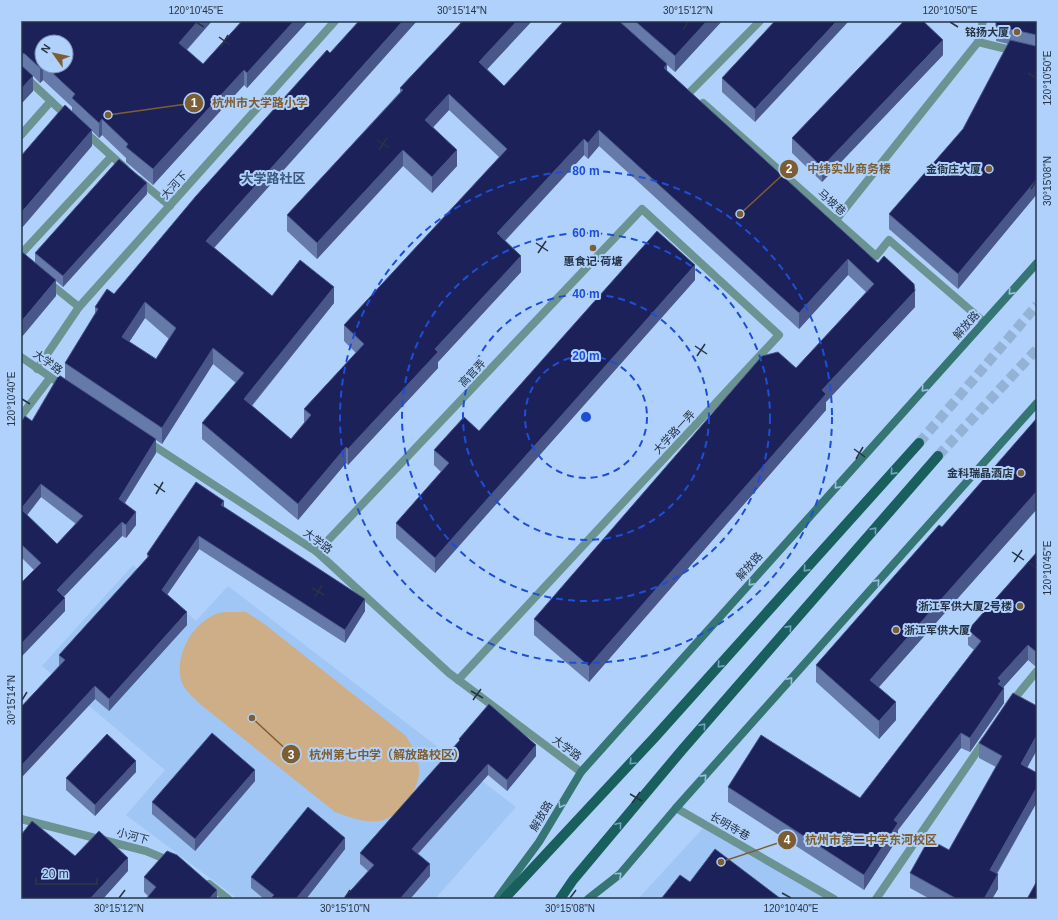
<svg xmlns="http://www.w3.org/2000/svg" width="1058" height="920" font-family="Helvetica,'Noto Sans SC',sans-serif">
	<rect width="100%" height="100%" fill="#afd1fb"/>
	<g fill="#a0c6f5">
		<path d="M 133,565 L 196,621 L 228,586 L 516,807 L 435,899 L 238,899 L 126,815 L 165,770 L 42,666 Z"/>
		<path d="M 705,826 L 834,899 L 638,899 Z"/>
	</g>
	<path fill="#ceae86" d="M 231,612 L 246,612 L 263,623 L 406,736 C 413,747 420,760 419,774 C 417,792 400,818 379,821 C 363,823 349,817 335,812 L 200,704 C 193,697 183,689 181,680 C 175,654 192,624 216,614 C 220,612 227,612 231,612 Z"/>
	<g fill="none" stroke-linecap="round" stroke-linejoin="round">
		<g stroke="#94b1d6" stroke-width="10" stroke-dasharray="10 5" stroke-linecap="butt">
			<path d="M 919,443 L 1037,305"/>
			<path d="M 938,456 L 1037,349"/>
		</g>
		<g stroke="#6b9392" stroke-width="8">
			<path d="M 978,42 L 1015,51"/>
			<path d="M 21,73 L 69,118"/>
			<path d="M 690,92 L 760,21"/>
			<path d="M 703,103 L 876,256 L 889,240 L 984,322"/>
			<path d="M 85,132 L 125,168"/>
			<path d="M 21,135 L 51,101"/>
			<path d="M 139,180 L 170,206"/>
			<path d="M 836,220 L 978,42 L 983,21"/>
			<path d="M 21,254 L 111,157"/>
			<path d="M 48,282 L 79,307"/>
			<path d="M 37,369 L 79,307 L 335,21"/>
			<path d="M 21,416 L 50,378"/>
			<path d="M 317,552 L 642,209 L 779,335 L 458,680"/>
			<path d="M 1010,704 L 1037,671"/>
			<path d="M 676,808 L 834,899"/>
			<path d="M 21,819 L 146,851 L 170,861"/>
			<path d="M 209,884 L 228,899"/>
			<path d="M 876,899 L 985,740"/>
		</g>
		<g stroke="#6b9392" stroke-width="8">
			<path d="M 21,357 L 65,387"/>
			<path d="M 148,442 L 317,552 L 449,673 L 581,772"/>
		</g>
		<g stroke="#357675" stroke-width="8">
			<path d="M 497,899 L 539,842 L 581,772 L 1037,263"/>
			<path d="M 588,899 L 620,874 L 676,808 L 1037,403"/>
		</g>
		<g stroke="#195f5e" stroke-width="10">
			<path d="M 504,899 L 655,737 L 919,443"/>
			<path d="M 560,899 L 573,880 L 682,750 L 938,456"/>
		</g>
	</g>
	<g fill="#667aaa" fill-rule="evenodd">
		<path d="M 22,21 L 212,21 L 187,50 L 203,64 L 242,21 L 308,21 L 247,88 L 244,85 L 153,185 L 126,162 L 126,158 L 102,135 L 99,138 L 92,131 L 92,146 L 72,112 L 72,107 L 43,80 L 40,83 L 33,76 L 33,91 L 21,104 L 21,22 ZM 42,42 L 66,66 L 42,66 Z"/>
		<path d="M 463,21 L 532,21 L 487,69 L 504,86 L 564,21 L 722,21 L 675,72 L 667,65 L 667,71 L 915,307 L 826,402 L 826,410 L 589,682 L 534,635 L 534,619 L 796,368 L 866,292 L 848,275 L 799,329 L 599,146 L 588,159 L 584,155 L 505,241 L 521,272 L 438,362 L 438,368 L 348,465 L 346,463 L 298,520 L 202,439 L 202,423 L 236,383 L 213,364 L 162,444 L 156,440 L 156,453 L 125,503 L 136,525 L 126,538 L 122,536 L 64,596 L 65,611 L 21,657 L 21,583 L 34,570 L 21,557 L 21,422 L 32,421 L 65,379 L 65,363 L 95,314 L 95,307 L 114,294 L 214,248 L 272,296 L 334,303 L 252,406 L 291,439 L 304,423 L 304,409 L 356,353 L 344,341 L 344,325 L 499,157 L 449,110 L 433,127 L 457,166 L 432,193 L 403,166 L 317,259 L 287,231 L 287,215 L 400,92 L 400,88 ZM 145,318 L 169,339 L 156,359 L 129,342 ZM 41,497 L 76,524 L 57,544 L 27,515 Z"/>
		<path d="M 775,21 L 755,122 L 722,92 L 722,78 Z"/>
		<path d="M 1037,21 L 1037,194 L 958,289 L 889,229 L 889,214 L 963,129 L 1008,44 L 996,41 L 996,26 Z"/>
		<path d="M 943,55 L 822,182 L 792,153 L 792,138 Z"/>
		<path d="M 147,194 L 63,287 L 56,281 L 56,296 L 35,262 L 35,253 Z"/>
		<path d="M 695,280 L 435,573 L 396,538 L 396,523 L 441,472 L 434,465 L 434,450 L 479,431 Z"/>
		<path d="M 1037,418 L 1037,509 L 879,687 L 896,720 L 879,739 L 816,682 L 816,665 L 942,527 Z"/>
		<path d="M 224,507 L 365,611 L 345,643 L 199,549 L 167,595 L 187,625 L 109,711 L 95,699 L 21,778 L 21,707 L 59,666 L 59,655 L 147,558 L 147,554 Z"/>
		<path d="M 1037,552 L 1037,666 L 1035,666 L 1028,660 L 1003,687 L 1004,703 L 970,752 L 961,748 L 898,830 L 898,838 L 864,890 L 728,802 L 728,787 L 860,798 L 974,650 L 968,645 L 968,630 Z"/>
		<path d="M 459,739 L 536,756 L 507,791 L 488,775 L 418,854 L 430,876 L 410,899 L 343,899 L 368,871 L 360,864 L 360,853 L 459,742 Z"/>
		<path d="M 979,743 L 1037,773 L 1037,802 L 997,874 L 998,889 L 992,899 L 930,899 L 910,888 L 910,873 L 949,850 L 996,767 L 979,758 Z"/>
		<path d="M 136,772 L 95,816 L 66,790 L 66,778 Z"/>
		<path d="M 255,781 L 195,851 L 152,814 L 152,802 Z"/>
		<path d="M 345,849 L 306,899 L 264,899 L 251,888 L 251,877 Z"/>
		<path d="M 144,877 L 217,899 L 148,896 L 144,892 Z"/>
	</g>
	<g fill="#48568a">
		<path d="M 198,21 L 212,21 L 179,58 L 179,43 Z"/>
		<path d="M 294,21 L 308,21 L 247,88 L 247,73 Z"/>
		<path d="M 403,21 L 417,21 L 206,257 L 206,241 Z"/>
		<path d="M 517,21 L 532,21 L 479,78 L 479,62 Z"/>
		<path d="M 707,21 L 722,21 L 675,72 L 675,56 Z"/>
		<path d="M 837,21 L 849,21 L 755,122 L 755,109 Z"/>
		<path d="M 943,40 L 943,55 L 822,182 L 822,167 Z"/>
		<path d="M 667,64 L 667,80 L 664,68 Z"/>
		<path d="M 42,65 L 42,66 L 43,66 L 43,80 L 40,83 L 40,68 Z"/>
		<path d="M 244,70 L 244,85 L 153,185 L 153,169 Z"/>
		<path d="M 33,76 L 33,91 L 21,104 L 21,89 Z"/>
		<path d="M 449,94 L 449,110 L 425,136 L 425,120 Z"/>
		<path d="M 102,119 L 102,135 L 99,138 L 99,123 Z"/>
		<path d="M 92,130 L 92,146 L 21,229 L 21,213 Z"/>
		<path d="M 599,130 L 599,146 L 588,159 L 588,143 Z"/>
		<path d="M 584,139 L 584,155 L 497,249 L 497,233 Z"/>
		<path d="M 403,150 L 403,166 L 317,259 L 317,243 Z"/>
		<path d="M 457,150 L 457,166 L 432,193 L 432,177 Z"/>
		<path d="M 1037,179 L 1037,194 L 958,289 L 958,274 Z"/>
		<path d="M 147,183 L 147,194 L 63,287 L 63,276 Z"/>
		<path d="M 521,256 L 521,272 L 438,362 L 438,368 L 348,465 L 348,449 L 435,349 Z"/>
		<path d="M 848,259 L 848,275 L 799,329 L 799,313 Z"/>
		<path d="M 695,265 L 695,280 L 435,573 L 435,558 Z"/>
		<path d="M 56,280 L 56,296 L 21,338 L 21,322 Z"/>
		<path d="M 334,287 L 334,303 L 244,415 L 244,399 Z"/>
		<path d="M 915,291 L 915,307 L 826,402 L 826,410 L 589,682 L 589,666 L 822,390 Z"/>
		<path d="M 145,302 L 145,318 L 122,353 L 122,337 Z"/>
		<path d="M 213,348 L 213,364 L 162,444 L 162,428 Z"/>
		<path d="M 22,379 L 22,394 L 21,395 L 21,380 Z"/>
		<path d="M 156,439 L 156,453 L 119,512 L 119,499 Z"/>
		<path d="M 346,447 L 346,463 L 298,520 L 298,504 Z"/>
		<path d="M 41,484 L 41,497 L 21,523 L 21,509 Z"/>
		<path d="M 1037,491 L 1037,509 L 870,697 L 870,680 Z"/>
		<path d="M 224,501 L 224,514 L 221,505 Z"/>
		<path d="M 136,512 L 136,525 L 126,538 L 126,525 Z"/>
		<path d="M 122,522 L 122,536 L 57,604 L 57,590 Z"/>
		<path d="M 199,536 L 199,549 L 162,602 L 162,590 Z"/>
		<path d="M 65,598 L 65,611 L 21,657 L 21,644 Z"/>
		<path d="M 365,599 L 365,611 L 345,643 L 345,630 Z"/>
		<path d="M 187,612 L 187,625 L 109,711 L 109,699 Z"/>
		<path d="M 1028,645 L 1028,660 L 1001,690 L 1004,688 L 1004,703 L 970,752 L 970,738 L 998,678 Z"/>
		<path d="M 95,686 L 95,699 L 21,778 L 21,766 Z"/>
		<path d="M 896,702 L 896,720 L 879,739 L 879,721 Z"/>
		<path d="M 961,733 L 961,748 L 898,830 L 898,838 L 864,890 L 864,875 L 894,820 Z"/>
		<path d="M 1037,735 L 1037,750 L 1021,779 L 1021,764 Z"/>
		<path d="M 536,745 L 536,756 L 507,791 L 507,780 Z"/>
		<path d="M 136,761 L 136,772 L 95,816 L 95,805 Z"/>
		<path d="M 488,764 L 488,775 L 412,860 L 412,849 Z"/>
		<path d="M 255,770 L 255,781 L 195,851 L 195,839 Z"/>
		<path d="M 1037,787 L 1037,802 L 990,885 L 990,870 Z"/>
		<path d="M 345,838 L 345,849 L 306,899 L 296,899 Z"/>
		<path d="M 128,858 L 128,871 L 103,899 L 90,899 Z"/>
		<path d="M 430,864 L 430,876 L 410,899 L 400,899 Z"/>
		<path d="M 998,874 L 998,889 L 992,899 L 984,899 Z"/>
		<path d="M 217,890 L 217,899 L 209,899 Z"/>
	</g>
	<g fill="#1c2259" stroke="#48568a" fill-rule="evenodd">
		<path d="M 22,21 L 198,21 L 179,43 L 203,64 L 242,21 L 294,21 L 247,73 L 244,70 L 153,169 L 126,147 L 128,144 L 102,119 L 99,123 L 72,98 L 75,94 L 45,66 L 66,66 L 66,42 L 42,42 L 42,65 L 40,68 L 25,54 L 21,53 L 21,22 Z"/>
		<path d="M 359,21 L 403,21 L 206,241 L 272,296 L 300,260 L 334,287 L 244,399 L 291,439 L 311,415 L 304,409 L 364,344 L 344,325 L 507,149 L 449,94 L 425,120 L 457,150 L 432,177 L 403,150 L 317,243 L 287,215 L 403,90 L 400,88 L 463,21 L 517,21 L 479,62 L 504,86 L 564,21 L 619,21 L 667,64 L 664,68 L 878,263 L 884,256 L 914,284 L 915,291 L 822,390 L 826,394 L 589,666 L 534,619 L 762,356 L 778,352 L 796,368 L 874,284 L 848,259 L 799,313 L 599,130 L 588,143 L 584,139 L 497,233 L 521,256 L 435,349 L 438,352 L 348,449 L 346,447 L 298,504 L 202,423 L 244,373 L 213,348 L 162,428 L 65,363 L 98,309 L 95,307 L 107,289 L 114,294 L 196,196 L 327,50 L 330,53 ZM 145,302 L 176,328 L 156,359 L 122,337 Z"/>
		<path d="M 635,21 L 707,21 L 675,56 Z"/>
		<path d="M 775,21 L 837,21 L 755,109 L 722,78 Z"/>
		<path d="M 904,21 L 923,21 L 943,40 L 822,167 L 792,138 Z"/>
		<path d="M 996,21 L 1037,21 L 1037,35 L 996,26 Z"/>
		<path d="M 1010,40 L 1036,46 L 1037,46 L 1037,179 L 958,274 L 889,214 L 963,129 Z"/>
		<path d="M 21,65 L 33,76 L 21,89 Z"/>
		<path d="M 65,105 L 92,130 L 21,213 L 21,156 Z"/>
		<path d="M 119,159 L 147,183 L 63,276 L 35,253 Z"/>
		<path d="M 657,231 L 695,265 L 435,558 L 396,523 L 449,463 L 434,450 L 464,417 L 479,431 Z"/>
		<path d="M 21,251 L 56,280 L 21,322 Z"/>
		<path d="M 59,375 L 156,439 L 119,499 L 136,512 L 126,525 L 122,522 L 57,590 L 65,598 L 21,644 L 21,583 L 41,563 L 21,544 L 21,509 L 57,544 L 83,516 L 41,484 L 21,509 L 21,422 L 25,416 L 32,421 Z"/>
		<path d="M 1037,418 L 1037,491 L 870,680 L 896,702 L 879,721 L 816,665 L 939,525 L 942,527 Z"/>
		<path d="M 196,482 L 224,501 L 221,505 L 365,599 L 345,630 L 199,536 L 162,590 L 187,612 L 109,699 L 95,686 L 21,766 L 21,707 L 65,660 L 59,655 L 149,556 L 147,554 Z"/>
		<path d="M 1037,552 L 1037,651 L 1035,651 L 1028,645 L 998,678 L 1001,681 L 998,684 L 1004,688 L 970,738 L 961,733 L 894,820 L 898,823 L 864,875 L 728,787 L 761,735 L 860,798 L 981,641 L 968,630 Z"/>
		<path d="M 1013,693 L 1037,706 L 1037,735 L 1021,764 L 1037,773 L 1037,787 L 990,870 L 998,874 L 984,899 L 957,899 L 910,873 L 929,839 L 949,850 L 1002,756 L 979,743 Z"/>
		<path d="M 489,704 L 536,745 L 507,780 L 488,764 L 412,849 L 430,864 L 400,899 L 343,899 L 374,865 L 360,853 L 460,740 L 459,739 Z"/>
		<path d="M 212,733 L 255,770 L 195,839 L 152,802 Z"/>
		<path d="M 107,734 L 136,761 L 95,805 L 66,778 Z"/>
		<path d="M 308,807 L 345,838 L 296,899 L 270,899 L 274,895 L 251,877 Z"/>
		<path d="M 32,821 L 75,856 L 99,831 L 128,858 L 90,899 L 21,899 L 21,835 Z"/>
		<path d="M 715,849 L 781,899 L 661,899 L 680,875 L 690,882 Z"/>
		<path d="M 167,851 L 177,855 L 217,890 L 209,899 L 146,899 L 156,887 L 144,877 Z"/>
		<path d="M 1037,881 L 1037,899 L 1027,899 Z"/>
	</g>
	<defs><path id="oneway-chevron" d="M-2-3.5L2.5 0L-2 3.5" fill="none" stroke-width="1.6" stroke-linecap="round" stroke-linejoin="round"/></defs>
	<g stroke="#97bfe0">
		<use href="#oneway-chevron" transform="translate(1011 292) rotate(132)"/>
		<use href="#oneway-chevron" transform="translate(924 389) rotate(132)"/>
		<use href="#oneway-chevron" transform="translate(837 486) rotate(132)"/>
		<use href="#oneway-chevron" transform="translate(877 582) rotate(-48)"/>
		<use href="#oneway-chevron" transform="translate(751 583) rotate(132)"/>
		<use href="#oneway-chevron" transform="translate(790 680) rotate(-48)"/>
		<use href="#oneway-chevron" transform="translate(704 777) rotate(-48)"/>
		<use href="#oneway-chevron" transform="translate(561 805) rotate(121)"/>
		<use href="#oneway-chevron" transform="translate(619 875) rotate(-43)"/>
	</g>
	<g stroke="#73a3bc">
		<use href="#oneway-chevron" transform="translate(893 472) rotate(132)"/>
		<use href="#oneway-chevron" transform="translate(874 530) rotate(-49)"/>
		<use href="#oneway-chevron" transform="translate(806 569) rotate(132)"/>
		<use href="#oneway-chevron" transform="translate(789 628) rotate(-49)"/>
		<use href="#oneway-chevron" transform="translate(720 665) rotate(132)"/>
		<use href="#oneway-chevron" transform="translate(703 726) rotate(-49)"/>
		<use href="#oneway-chevron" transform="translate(632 762) rotate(133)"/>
		<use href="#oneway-chevron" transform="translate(619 825) rotate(-50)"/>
	</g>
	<path fill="none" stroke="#263344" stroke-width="1.5" d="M 196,22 L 204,27M 950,22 L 958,27M 457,30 L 462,22M 683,30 L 688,22M 219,37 L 230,45M 221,47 L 228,35M 1028,73 L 1036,78M 377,140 L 389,148M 379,150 L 387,138M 1031,189 L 1036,181M 536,243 L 548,251M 538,253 L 546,241M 695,346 L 707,354M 697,356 L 705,344M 22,399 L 30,404M 854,449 L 865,457M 856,459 L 863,447M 154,484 L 165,492M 156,494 L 163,482M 1012,552 L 1024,560M 1014,562 L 1022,550M 1028,562 L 1036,568M 312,588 L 324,595M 315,597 L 322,585M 471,691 L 483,698M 22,700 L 27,692M 473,700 L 481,689M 630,794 L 642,801M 632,803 L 640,792M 782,893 L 791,898M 119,898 L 125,890M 345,898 L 350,890M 570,898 L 576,890"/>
	<g fill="none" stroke="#1d4ed8" stroke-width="2" stroke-dasharray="7 5">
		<circle cx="586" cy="417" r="61"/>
		<circle cx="586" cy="417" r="123"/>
		<circle cx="586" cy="417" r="184"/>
		<circle cx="586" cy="417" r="246"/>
	</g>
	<g fill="#7d5e33" stroke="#afd1fb" stroke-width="1.5">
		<circle cx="1017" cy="32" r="4"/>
		<circle cx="989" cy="169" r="4"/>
		<circle cx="593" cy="248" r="4"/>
		<circle cx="1021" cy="473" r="4"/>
		<circle cx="1020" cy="606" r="4"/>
		<circle cx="896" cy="630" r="4"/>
	</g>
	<g text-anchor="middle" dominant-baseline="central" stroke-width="4" stroke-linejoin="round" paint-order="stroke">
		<g font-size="11" font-weight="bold" fill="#263344" stroke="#afd1fb" text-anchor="end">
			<text x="1009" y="32">铭扬大厦</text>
			<text x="981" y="169">金衙庄大厦</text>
			<text x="593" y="261" text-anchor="middle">惠食记·荷塘</text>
			<text x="1013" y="473">金科瑞晶酒店</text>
			<text x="1012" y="606">浙江军供大厦2号楼</text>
			<text x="904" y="630" text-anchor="start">浙江军供大厦</text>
		</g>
		<g font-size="11" fill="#263344" stroke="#afd1fb">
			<text transform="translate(174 185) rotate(-48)">大河下</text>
			<text transform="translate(832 202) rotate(41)">马坡巷</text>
			<text transform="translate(966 325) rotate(-48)">解放路</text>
			<text transform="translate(48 362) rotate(35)">大学路</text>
			<text transform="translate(472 373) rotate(-47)">高官弄</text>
			<text transform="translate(674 432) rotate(-47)">大学路一弄</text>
			<text transform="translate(318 541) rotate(37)">大学路</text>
			<text transform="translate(749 566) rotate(-48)">解放路</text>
			<text transform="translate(567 748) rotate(37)">大学路</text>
			<text transform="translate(541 816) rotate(-59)">解放路</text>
			<text transform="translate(730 826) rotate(30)">长明寺巷</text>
			<text transform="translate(133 836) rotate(15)">小河下</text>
		</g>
		<g font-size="13" font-weight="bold" fill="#3a587c" stroke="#afd1fb">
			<text x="273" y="178">大学路社区</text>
		</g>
	</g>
	<circle cx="586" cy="417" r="6" fill="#1d4ed8" stroke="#afd1fb" stroke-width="2"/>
	<g font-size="12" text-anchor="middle" font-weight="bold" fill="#1d4ed8" stroke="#afd1fb" stroke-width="4" stroke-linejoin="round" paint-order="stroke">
		<text x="586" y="175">80 m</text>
		<text x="586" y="237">60 m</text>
		<text x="586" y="298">40 m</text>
		<text x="586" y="360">20 m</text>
	</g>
	<path fill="none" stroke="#7d5e33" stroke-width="1.5" d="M108 115L194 103M740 214L789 169M252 718L291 754M721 862L787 840"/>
	<g fill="#7d5e33" stroke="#afd1fb" stroke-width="1.5">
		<circle cx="108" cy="115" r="4"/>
		<circle cx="740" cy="214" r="4"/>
		<circle cx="252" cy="718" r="4"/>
		<circle cx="721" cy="862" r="4"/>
		<circle cx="194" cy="103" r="10"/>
		<circle cx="789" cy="169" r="10"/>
		<circle cx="291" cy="754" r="10"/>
		<circle cx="787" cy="840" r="10"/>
	</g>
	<g font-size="12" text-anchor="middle" font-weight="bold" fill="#fff">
		<text x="194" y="107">1</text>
		<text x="789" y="173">2</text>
		<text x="291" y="759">3</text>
		<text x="787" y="844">4</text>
	</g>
	<g font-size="12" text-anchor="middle" font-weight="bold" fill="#7d5e33" stroke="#afd1fb" stroke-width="4" stroke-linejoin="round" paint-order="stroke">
		<text x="260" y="107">杭州市大学路小学</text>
		<text x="849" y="173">中纬实业商务楼</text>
		<text x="387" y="759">杭州第七中学（解放路校区）</text>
		<text x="871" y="844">杭州市第二中学东河校区</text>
	</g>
	<rect width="1058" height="920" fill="none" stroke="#afd1fb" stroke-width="44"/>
	<g transform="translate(54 54) rotate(303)"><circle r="19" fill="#afd1fb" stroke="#7892b2"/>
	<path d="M0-3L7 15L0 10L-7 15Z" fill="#7d5e33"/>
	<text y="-6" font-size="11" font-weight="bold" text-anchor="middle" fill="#263344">N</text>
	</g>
	<path d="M36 878v6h61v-6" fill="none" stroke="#263344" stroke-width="2"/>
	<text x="42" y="878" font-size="12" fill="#263344" stroke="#afd1fb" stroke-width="3" paint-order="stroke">20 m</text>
	<rect x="22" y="22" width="1014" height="876" fill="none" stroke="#263344" stroke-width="1.5"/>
	<g font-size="10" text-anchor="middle" fill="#263344">
		<text x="196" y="14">120°10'45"E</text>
		<text x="462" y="14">30°15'14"N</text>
		<text x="688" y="14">30°15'12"N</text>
		<text x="950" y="14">120°10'50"E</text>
		<text transform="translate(1047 78) rotate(-90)" y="4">120°10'50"E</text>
		<text transform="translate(1047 181) rotate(-90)" y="4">30°15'08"N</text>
		<text transform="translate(11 399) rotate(-90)" y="4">120°10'40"E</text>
		<text transform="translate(1047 568) rotate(-90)" y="4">120°10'45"E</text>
		<text transform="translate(11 700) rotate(-90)" y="4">30°15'14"N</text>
		<text x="119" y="912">30°15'12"N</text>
		<text x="345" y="912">30°15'10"N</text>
		<text x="570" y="912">30°15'08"N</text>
		<text x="791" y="912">120°10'40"E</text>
	</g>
</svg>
